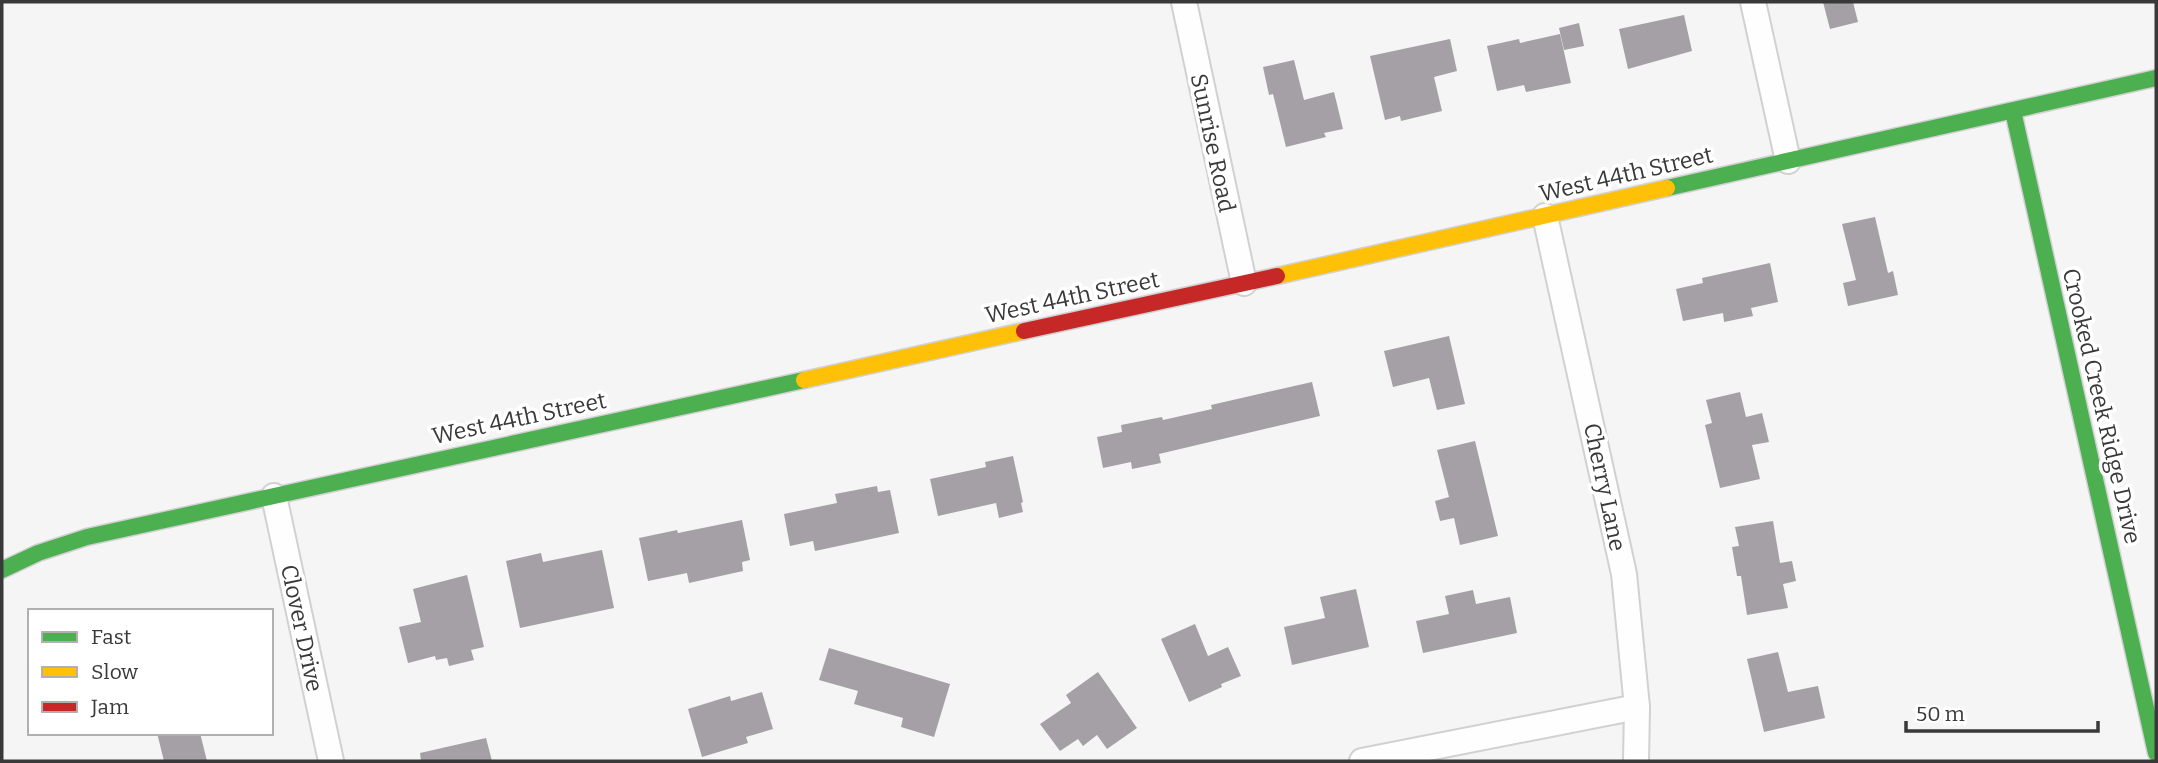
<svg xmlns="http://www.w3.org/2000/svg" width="2158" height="763" font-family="Bitter,serif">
	<rect width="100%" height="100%" fill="#f6f5f6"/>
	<g fill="#a4a0a5">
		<path d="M 1823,2 L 1853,2 L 1858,22 L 1830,29 Z"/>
		<path d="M 1684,15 L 1692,51 L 1628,69 L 1619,29 Z"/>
		<path d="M 1579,23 L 1584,46 L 1564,50 L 1559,28 Z"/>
		<path d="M 1560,34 L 1571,83 L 1526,92 L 1524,85 L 1497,91 L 1487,46 L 1519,39 L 1520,43 Z"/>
		<path d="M 1450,39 L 1457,71 L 1434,77 L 1442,111 L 1401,121 L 1400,116 L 1385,120 L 1370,56 Z"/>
		<path d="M 1294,60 L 1304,100 L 1334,92 L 1343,129 L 1324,133 L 1326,137 L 1286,147 L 1273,94 L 1269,95 L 1263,67 Z"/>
		<path d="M 1875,217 L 1888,273 L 1893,271 L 1898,295 L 1848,306 L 1843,283 L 1856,280 L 1842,224 Z"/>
		<path d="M 1770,263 L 1778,302 L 1751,308 L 1753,316 L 1724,322 L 1723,313 L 1683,321 L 1676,289 L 1703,283 L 1702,278 Z"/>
		<path d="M 1449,336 L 1465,404 L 1437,410 L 1429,378 L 1393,387 L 1384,351 Z"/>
		<path d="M 1312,382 L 1320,416 L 1159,454 L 1161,463 L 1132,469 L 1131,462 L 1103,468 L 1097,437 L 1122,432 L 1121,425 L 1162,417 L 1163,420 L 1212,409 L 1211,405 Z"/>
		<path d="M 1740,392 L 1746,417 L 1762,413 L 1769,442 L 1752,445 L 1760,479 L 1720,488 L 1705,425 L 1712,423 L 1706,400 Z"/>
		<path d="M 1475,441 L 1498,536 L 1460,545 L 1454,518 L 1440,521 L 1435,501 L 1449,497 L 1437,450 Z"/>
		<path d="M 1013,456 L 1023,502 L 1021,503 L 1023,512 L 999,518 L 996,503 L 938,516 L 930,479 L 986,467 L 985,462 Z"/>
		<path d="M 877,486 L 878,492 L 890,490 L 899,533 L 815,551 L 813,541 L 790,546 L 784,514 L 837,503 L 835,494 Z"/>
		<path d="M 742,520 L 750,560 L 742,562 L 743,571 L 689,583 L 687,573 L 648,581 L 639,538 L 677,530 L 678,533 Z"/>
		<path d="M 1773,521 L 1780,563 L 1792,561 L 1796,581 L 1783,584 L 1788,608 L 1747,615 L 1741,576 L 1737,576 L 1732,547 L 1739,546 L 1735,527 Z"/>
		<path d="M 602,550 L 614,608 L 520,628 L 506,561 L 541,553 L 543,562 Z"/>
		<path d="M 467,575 L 484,647 L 471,650 L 474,660 L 449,666 L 447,658 L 436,660 L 435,656 L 408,663 L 399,627 L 421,622 L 413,589 Z"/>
		<path d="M 1356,589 L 1369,647 L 1292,665 L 1284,627 L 1325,618 L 1320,597 Z"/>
		<path d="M 1473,590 L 1476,604 L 1510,597 L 1517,633 L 1423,653 L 1416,621 L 1449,614 L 1445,596 Z"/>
		<path d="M 1195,624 L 1208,656 L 1228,647 L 1241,676 L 1221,684 L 1222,687 L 1189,702 L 1161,639 Z"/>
		<path d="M 829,648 L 950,684 L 934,737 L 901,727 L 903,718 L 854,704 L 858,691 L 819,680 Z"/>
		<path d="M 1778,652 L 1788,692 L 1818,686 L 1825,718 L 1764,732 L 1747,659 Z"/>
		<path d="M 1098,672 L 1137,728 L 1107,749 L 1097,735 L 1083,746 L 1078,739 L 1060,751 L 1040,724 L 1071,703 L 1066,695 Z"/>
		<path d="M 762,692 L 773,729 L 746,737 L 748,743 L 702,757 L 688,709 L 730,696 L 731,701 Z"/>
		<path d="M 157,733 L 200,733 L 207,761 L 164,761 Z"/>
		<path d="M 486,738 L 492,761 L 421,761 L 420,753 Z"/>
	</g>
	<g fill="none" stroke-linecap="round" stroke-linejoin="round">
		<g stroke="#d2d1d2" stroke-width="28">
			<g id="street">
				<path d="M 1184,2 L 1244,283"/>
				<path d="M 1753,2 L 1788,161"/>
				<path d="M 1545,216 L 1624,574 L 1637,707 L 1636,761"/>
				<path d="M 274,496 L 331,761"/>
				<path d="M 1362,761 L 1637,707"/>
			</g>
		</g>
		<g stroke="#d2d1d2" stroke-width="19">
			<g id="fast">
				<path d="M 2013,111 L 2156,753"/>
				<path d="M 1667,188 L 2156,78"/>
				<path d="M 2,570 L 38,553 L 87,537 L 804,380"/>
			</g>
		</g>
		<g stroke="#d2d1d2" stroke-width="19">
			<g id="slow">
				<path d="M 1277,276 L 1667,188"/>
				<path d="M 804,380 L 1024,331"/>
			</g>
		</g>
		<g stroke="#d2d1d2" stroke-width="19">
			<path id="jam" d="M 1024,331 L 1277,276"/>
		</g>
		<use href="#street" stroke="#fefefe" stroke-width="24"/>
		<use href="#fast" stroke="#4caf50" stroke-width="16"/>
		<use href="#slow" stroke="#ffc107" stroke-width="16"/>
		<use href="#jam" stroke="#c62828" stroke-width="16"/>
	</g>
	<g text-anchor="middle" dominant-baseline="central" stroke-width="7" stroke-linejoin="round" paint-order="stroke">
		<g font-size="23" fill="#3a393a" stroke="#fff">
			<text transform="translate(1213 143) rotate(78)">Sunrise Road</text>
			<text transform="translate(1626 174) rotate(-13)">West 44th Street</text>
			<text transform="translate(1072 297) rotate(-12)">West 44th Street</text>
			<text transform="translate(2102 406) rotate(77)">Crooked Creek Ridge Drive</text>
			<text transform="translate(519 418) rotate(-12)">West 44th Street</text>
			<text transform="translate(1605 487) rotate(78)">Cherry Lane</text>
			<text transform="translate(302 628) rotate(78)">Clover Drive</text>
		</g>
	</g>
	<rect width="2158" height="763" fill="none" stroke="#3a393a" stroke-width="7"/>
	<rect x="28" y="609" width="245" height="126" fill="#ffffff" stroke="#b0b0b0" stroke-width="2"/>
	<rect x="42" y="632" width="35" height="10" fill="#4caf50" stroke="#b0b0b0" stroke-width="2"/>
	<text x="91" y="644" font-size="21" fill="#3a393a">Fast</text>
	<rect x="42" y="667" width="35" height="10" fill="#ffc107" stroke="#b0b0b0" stroke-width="2"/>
	<text x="91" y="679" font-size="21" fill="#3a393a">Slow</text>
	<rect x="42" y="702" width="35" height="10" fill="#c62828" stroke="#b0b0b0" stroke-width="2"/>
	<text x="91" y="714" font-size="21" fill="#3a393a">Jam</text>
	<path d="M1906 721v10h192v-10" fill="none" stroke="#3a393a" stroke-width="3.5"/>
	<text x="1916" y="721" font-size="21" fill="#3a393a" stroke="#ffffff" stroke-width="5" paint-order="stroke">50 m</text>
</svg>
